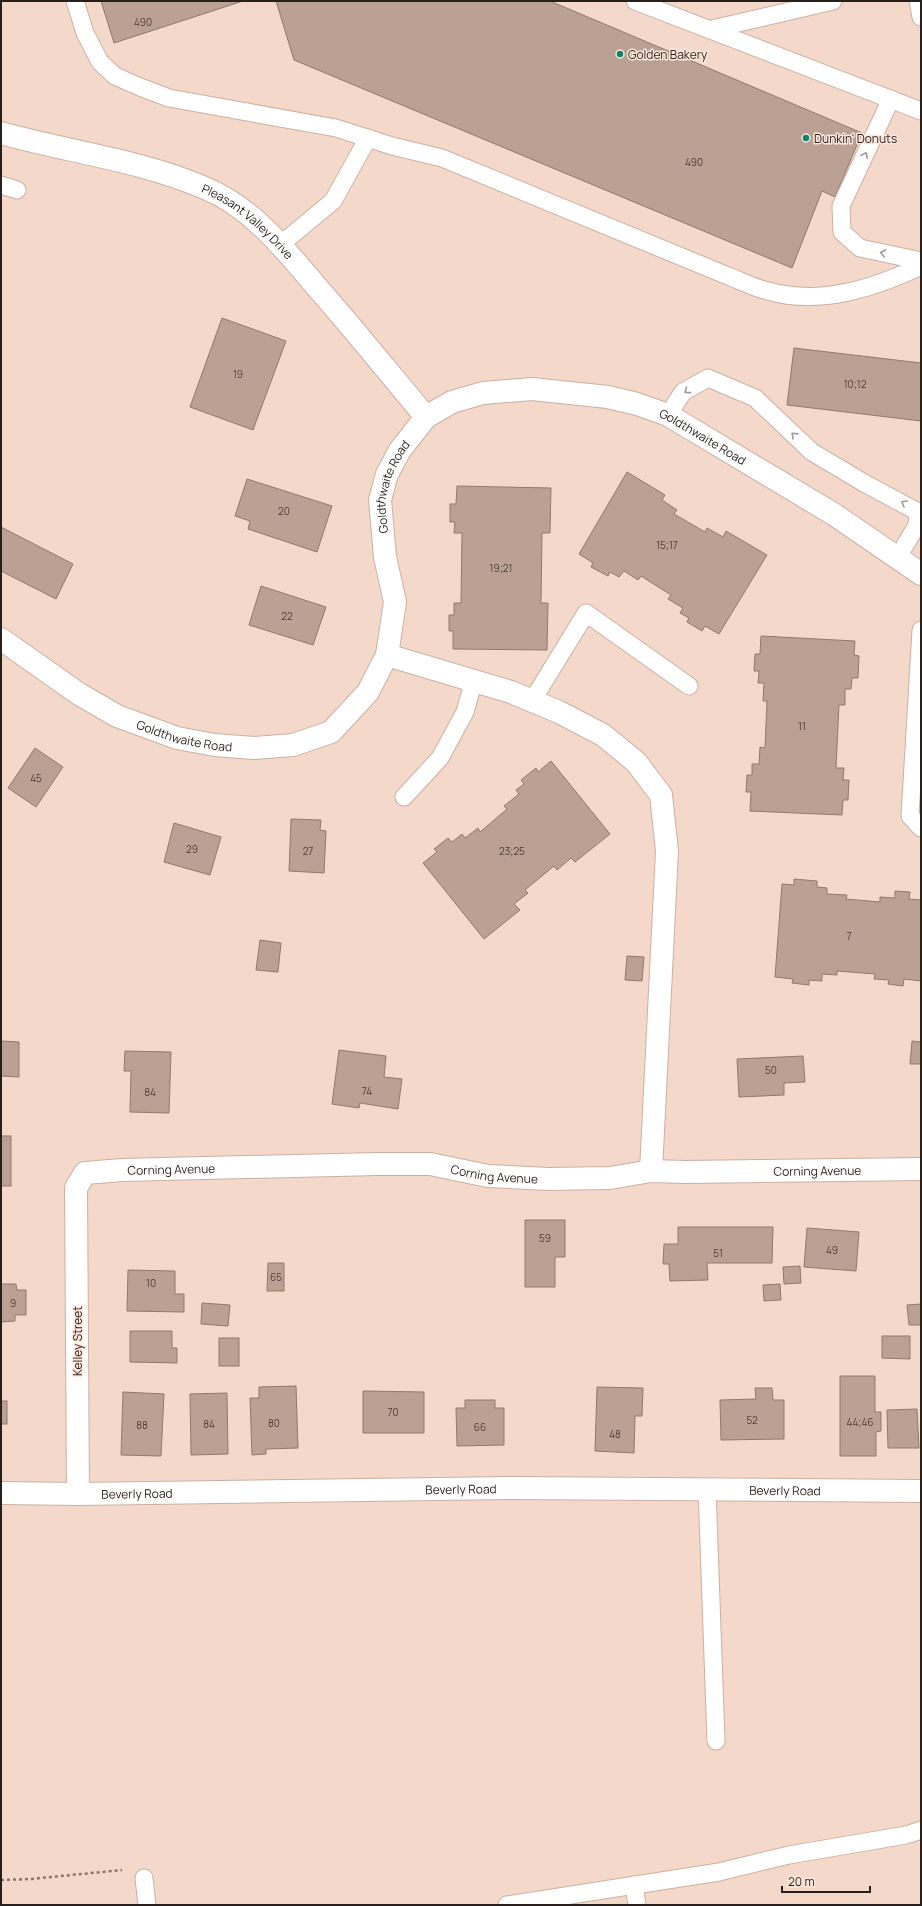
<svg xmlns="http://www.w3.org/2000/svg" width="922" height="1906" font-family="Manrope,sans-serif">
	<rect width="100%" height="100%" fill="#f4d8ca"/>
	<g fill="#bba193" stroke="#92796c">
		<path d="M 101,1 L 243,1 L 114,43 Z"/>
		<path d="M 276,1 L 550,1 L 862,133 L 835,197 L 822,191 L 792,268 L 294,60 Z"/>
		<path d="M 222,318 L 286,341 L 253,430 L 190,407 Z"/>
		<path d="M 794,348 L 921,363 L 921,421 L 787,405 Z"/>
		<path d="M 627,472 L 665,495 L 662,500 L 677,510 L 674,514 L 705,532 L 707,528 L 723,537 L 726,531 L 767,555 L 719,634 L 705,626 L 702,631 L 687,622 L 689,618 L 680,613 L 683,608 L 668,599 L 671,595 L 641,576 L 638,580 L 624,571 L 619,577 L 610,572 L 608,576 L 591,567 L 593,563 L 579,554 Z"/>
		<path d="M 247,479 L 332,506 L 317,552 L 248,529 L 250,521 L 235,516 Z"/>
		<path d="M 457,486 L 551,488 L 550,533 L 542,533 L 541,603 L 548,603 L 547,650 L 453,649 L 453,631 L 449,631 L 449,615 L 454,615 L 454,603 L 461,603 L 462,533 L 454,533 L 455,522 L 450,522 L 450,504 L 456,504 Z"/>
		<path d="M 1,527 L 73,564 L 56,599 L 1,571 Z"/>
		<path d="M 261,586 L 326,607 L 313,645 L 249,625 Z"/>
		<path d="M 761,636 L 855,641 L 854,655 L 859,656 L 858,678 L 852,678 L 851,689 L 845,689 L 845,705 L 839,705 L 836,768 L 844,768 L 843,780 L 849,780 L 848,800 L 843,800 L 842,815 L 750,811 L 751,792 L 746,792 L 747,775 L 752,775 L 752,764 L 759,764 L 760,747 L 765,748 L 767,701 L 763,701 L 764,683 L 758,683 L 759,671 L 754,671 L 755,654 L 760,654 Z"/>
		<path d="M 35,748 L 63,767 L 36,807 L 8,788 Z"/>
		<path d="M 551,761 L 610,834 L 575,862 L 571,858 L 557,870 L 554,866 L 525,890 L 528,893 L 514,904 L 520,910 L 484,939 L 423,863 L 437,852 L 434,849 L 448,838 L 452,842 L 462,834 L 465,838 L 478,828 L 480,832 L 507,809 L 504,806 L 519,794 L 516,790 L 524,784 L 521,780 L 536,768 L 538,772 Z"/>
		<path d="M 291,819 L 321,820 L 320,830 L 326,831 L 324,873 L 289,871 Z"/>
		<path d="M 174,823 L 221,837 L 210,875 L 164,862 Z"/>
		<path d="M 794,879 L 817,881 L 817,887 L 827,888 L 827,894 L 847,895 L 846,899 L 880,902 L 880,897 L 895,898 L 895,891 L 910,892 L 909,899 L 921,900 L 921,981 L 904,979 L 903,986 L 888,984 L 889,980 L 874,979 L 875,974 L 837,971 L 837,975 L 822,974 L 822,981 L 809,980 L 809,985 L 792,983 L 793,979 L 775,977 L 782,884 L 794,885 Z"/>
		<path d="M 260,940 L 281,943 L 278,972 L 256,970 Z"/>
		<path d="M 627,956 L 644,957 L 642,981 L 625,980 Z"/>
		<path d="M 1,1041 L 19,1042 L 19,1077 L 1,1076 Z"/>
		<path d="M 912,1041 L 921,1042 L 921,1064 L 910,1064 Z"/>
		<path d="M 339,1050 L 386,1056 L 384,1077 L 402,1079 L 398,1109 L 360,1103 L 359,1108 L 332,1104 Z"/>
		<path d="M 125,1051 L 171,1052 L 169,1113 L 130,1112 L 131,1071 L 124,1071 Z"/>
		<path d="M 803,1056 L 805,1082 L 784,1083 L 784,1095 L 739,1097 L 737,1059 Z"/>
		<rect x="1" y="1136" width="10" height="50"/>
		<path d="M 525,1220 L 565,1220 L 565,1257 L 555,1257 L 555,1287 L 525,1287 Z"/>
		<path d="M 678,1227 L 773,1227 L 772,1263 L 707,1263 L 708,1280 L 670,1281 L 669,1264 L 663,1264 L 664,1244 L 678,1244 Z"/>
		<path d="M 807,1228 L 859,1232 L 856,1271 L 804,1267 Z"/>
		<path d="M 268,1263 L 284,1263 L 284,1291 L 267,1291 Z"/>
		<path d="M 800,1266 L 801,1283 L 784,1284 L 783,1267 Z"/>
		<path d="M 128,1270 L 175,1271 L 175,1294 L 184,1294 L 184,1312 L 127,1311 Z"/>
		<path d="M 1,1284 L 16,1284 L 17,1290 L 26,1290 L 26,1315 L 15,1315 L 15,1321 L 1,1322 Z"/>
		<path d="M 780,1284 L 781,1300 L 764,1301 L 763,1285 Z"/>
		<path d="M 202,1303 L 230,1305 L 228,1326 L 201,1324 Z"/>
		<path d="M 921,1304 L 921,1325 L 909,1325 L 907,1305 Z"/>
		<path d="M 130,1331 L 172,1331 L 172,1348 L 177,1348 L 177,1363 L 130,1362 Z"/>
		<path d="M 882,1336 L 910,1336 L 910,1359 L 882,1358 Z"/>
		<rect x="219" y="1338" width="20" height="28"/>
		<path d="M 840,1376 L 875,1376 L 875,1412 L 881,1412 L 881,1431 L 876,1432 L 876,1456 L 840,1456 Z"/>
		<path d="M 296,1386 L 298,1448 L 266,1449 L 266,1454 L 252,1455 L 250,1398 L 259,1398 L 259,1387 Z"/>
		<path d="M 597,1387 L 643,1388 L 642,1416 L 635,1416 L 634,1453 L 595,1451 Z"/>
		<path d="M 755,1388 L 772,1388 L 773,1400 L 784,1400 L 784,1439 L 721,1440 L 720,1400 L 756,1399 Z"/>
		<path d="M 363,1391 L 424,1392 L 424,1433 L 363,1433 Z"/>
		<path d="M 123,1392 L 164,1394 L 161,1456 L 121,1455 Z"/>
		<path d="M 227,1393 L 228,1454 L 191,1455 L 190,1394 Z"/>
		<path d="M 465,1400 L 495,1400 L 495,1408 L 504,1408 L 504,1445 L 457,1446 L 456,1408 L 465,1408 Z"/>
		<rect x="1" y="1401" width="6" height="23"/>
		<path d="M 917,1409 L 919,1448 L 888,1448 L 887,1410 Z"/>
	</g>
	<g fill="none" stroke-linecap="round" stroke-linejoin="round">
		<g stroke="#cbb0a2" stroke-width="19">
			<g id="lane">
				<path d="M 75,1 L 85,33 L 100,62 L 115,76 L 140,87 L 169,98 L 336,128 L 392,146 L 442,158 L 728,276 C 741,281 754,288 768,291 C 820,306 874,288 921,266"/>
				<path d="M 635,1 L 921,111"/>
				<path d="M 918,1 L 921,17"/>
				<path d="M 712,29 L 833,1"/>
				<path d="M 891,99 L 841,206 L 842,232 L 860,248 L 921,261"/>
				<path d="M 1,185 L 17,190"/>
				<path d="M 280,245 L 333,201 L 368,138"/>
				<path d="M 668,415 L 683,392 L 708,378 L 755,398 L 812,452 L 864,483 L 918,512 L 917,525 L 898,557"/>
				<path d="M 921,630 L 910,816 L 921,828"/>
				<path d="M 532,701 L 586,613 L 689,686"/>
				<path d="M 404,797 L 440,758 L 465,712 L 474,680"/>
				<path d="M 707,1488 L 716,1741"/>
				<path d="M 144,1878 L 147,1905"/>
				<path d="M 634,1885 L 637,1905"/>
				<path d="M 507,1905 L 719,1872 L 789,1855 L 906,1835 L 921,1830"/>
			</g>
		</g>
		<g stroke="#cbb0a2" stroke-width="24">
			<g id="street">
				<path id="s1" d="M 1,133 C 69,152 140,160 205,188 C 251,207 284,248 315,285 C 353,328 389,373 426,417"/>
				<path id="s2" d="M 1,639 L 79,694 L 117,716 L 177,738 L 215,745 L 253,748 L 293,745 L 331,732 L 368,692 L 387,655 L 395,602 L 385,557 L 380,500 L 387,474 L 400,450 L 426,417 L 452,402 L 483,393 L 532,389 L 608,397 L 637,404 L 668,415 L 835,515 L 921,574"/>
				<path d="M 387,655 L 511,692 L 559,712 L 603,735 L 636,762 L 661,795 L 667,851 L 651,1171"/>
				<path id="s3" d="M 1,1493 L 78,1494 L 512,1488 L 921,1491"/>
				<path id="s4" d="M 78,1494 L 76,1188 L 85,1173 L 122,1170 L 377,1164 L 430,1164 L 488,1176 L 548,1179 L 610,1178 L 651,1171 L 685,1172 L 921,1169"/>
			</g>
		</g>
		<path stroke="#89776d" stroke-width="2.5" stroke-dasharray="3 3" stroke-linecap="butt" d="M 1,1880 L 31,1879 L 122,1870"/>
		<use href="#lane" stroke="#fff" stroke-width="17"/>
		<use href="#street" stroke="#fff" stroke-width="22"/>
	</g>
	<defs><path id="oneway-chevron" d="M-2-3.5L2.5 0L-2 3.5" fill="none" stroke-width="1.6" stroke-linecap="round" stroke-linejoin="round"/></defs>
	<g stroke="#9f9a98">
		<use href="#oneway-chevron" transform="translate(865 155) rotate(-65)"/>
		<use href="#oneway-chevron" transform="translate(883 253) rotate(-169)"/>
		<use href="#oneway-chevron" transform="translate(687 391) rotate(143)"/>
		<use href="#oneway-chevron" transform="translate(794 435) rotate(-136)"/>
		<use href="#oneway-chevron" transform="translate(904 503) rotate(-150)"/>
	</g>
	<g fill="#08886b" stroke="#fde6db" stroke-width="1.5">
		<circle cx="620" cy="54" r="4"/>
		<circle cx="806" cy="138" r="4"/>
	</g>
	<g text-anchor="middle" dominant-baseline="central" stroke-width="3" stroke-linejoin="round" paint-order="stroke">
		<g font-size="10" fill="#4e4038">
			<text x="143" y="22">490</text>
			<text x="694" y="162">490</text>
			<text x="238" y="374">19</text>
			<text x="855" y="384">10;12</text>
			<text x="284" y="511">20</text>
			<text x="667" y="545">15;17</text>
			<text x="501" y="568">19;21</text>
			<text x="287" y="616">22</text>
			<text x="802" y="726">11</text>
			<text x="36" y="778">45</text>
			<text x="192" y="849">29</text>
			<text x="308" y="851">27</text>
			<text x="512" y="851">23;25</text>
			<text x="849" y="936">7</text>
			<text x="771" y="1070">50</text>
			<text x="367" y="1091">74</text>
			<text x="150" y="1092">84</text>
			<text x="545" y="1238">59</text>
			<text x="832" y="1250">49</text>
			<text x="718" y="1253">51</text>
			<text x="276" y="1277">65</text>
			<text x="151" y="1283">10</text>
			<text x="13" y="1303">9</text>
			<text x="393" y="1412">70</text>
			<text x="752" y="1420">52</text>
			<text x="860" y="1422">44;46</text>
			<text x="274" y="1423">80</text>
			<text x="209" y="1424">84</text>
			<text x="142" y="1425">88</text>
			<text x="480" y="1427">66</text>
			<text x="615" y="1434">48</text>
		</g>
		<g font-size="12" fill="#291f1a" stroke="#fde6db" text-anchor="start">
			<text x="628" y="54">Golden Bakery</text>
			<text x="814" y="138">Dunkin' Donuts</text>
		</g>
		<g font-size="12" fill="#291f1a" stroke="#fde6db">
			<text stroke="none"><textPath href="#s1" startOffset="266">Pleasant Valley Drive</textPath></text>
			<text stroke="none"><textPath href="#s2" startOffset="1001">Goldthwaite Road</textPath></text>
			<text stroke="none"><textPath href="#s2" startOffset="629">Goldthwaite Road</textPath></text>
			<text stroke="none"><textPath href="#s2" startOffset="210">Goldthwaite Road</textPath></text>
			<text stroke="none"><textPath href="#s4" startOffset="410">Corning Avenue</textPath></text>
			<text stroke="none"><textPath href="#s4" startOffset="1058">Corning Avenue</textPath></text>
			<text stroke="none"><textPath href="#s4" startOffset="734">Corning Avenue</textPath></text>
			<text transform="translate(77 1341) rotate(-90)">Kelley Street</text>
			<text stroke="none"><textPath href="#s3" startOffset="460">Beverly Road</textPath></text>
			<text stroke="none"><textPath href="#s3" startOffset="784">Beverly Road</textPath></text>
			<text stroke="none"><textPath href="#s3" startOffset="136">Beverly Road</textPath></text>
		</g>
	</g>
	<rect width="922" height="1906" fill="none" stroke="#291f1a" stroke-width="4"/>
	<path d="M782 1886v6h88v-6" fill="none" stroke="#291f1a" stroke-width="2"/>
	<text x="788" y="1886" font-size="12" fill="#291f1a" stroke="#fde6db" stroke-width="3" paint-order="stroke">20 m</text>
</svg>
